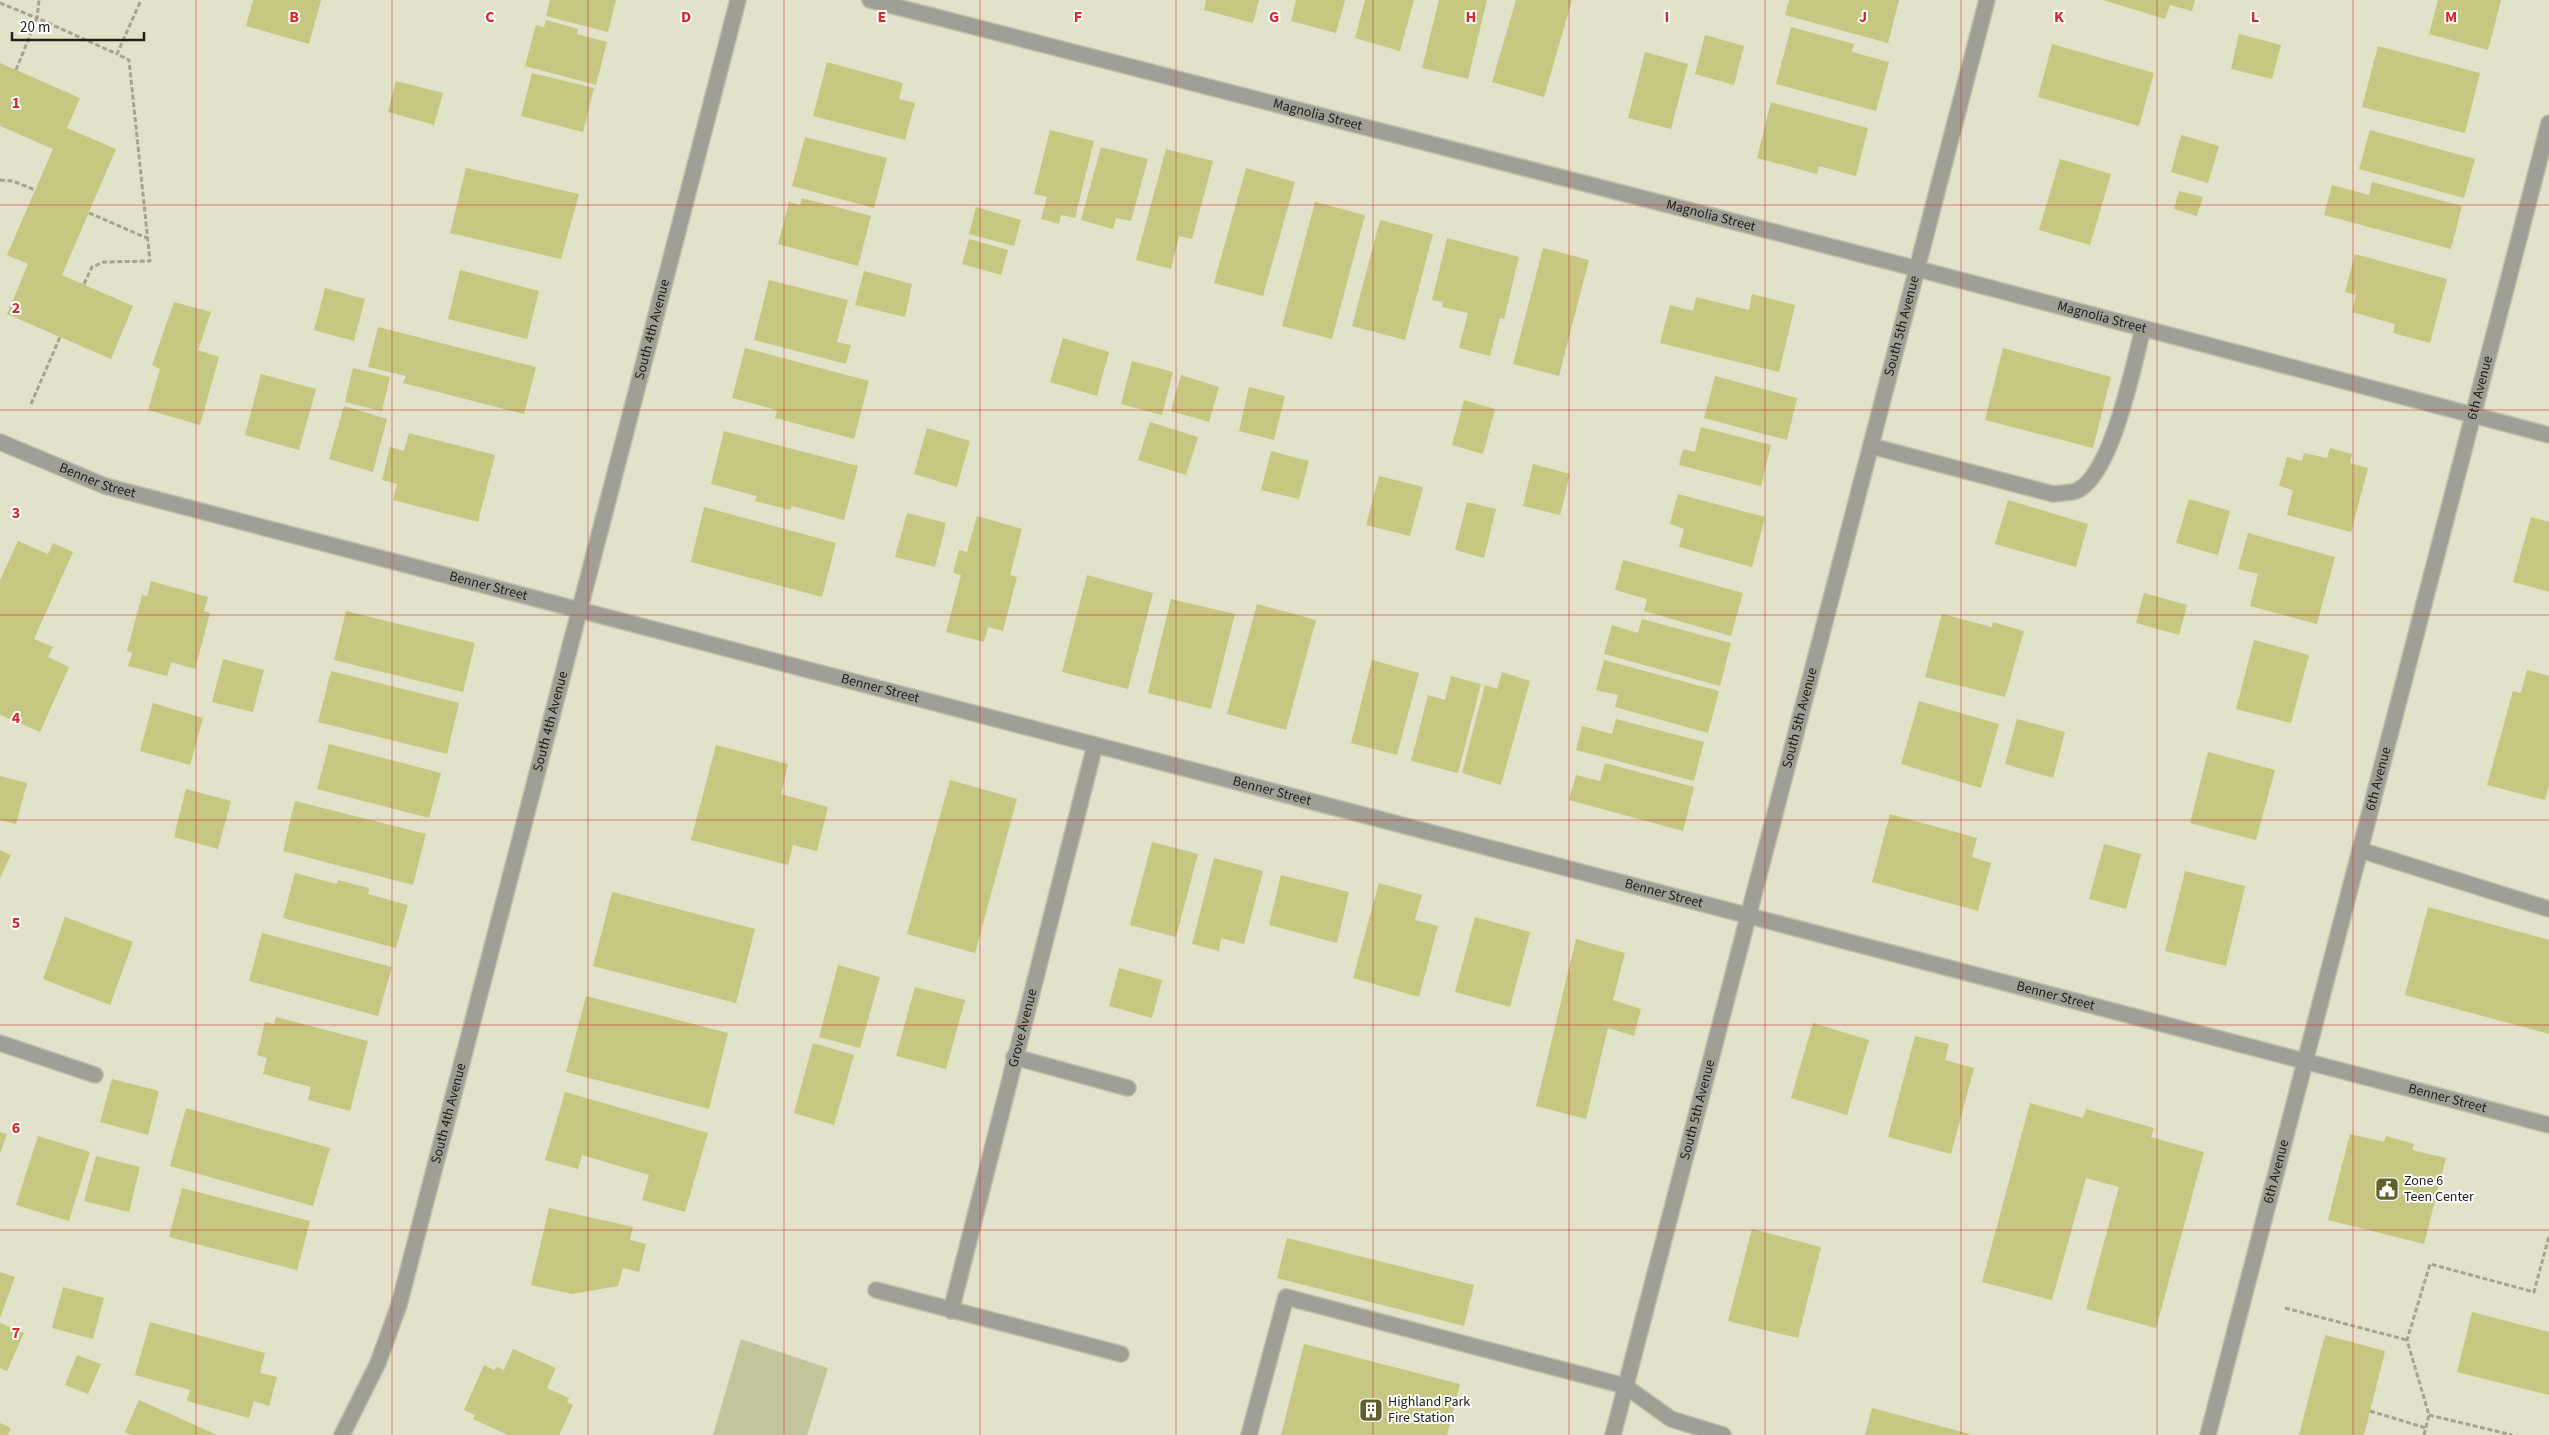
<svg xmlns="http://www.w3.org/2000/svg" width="2549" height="1435" font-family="'Source Sans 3',sans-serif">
	<rect width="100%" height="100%" fill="#e1e2c9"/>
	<path fill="#c3c49b" d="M 741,1339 L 828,1368 L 807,1435 L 713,1435 Z"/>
	<g fill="#c6c780">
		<path d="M 253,0 L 321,0 L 309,44 L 246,26 Z"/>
		<path d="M 550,0 L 616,0 L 608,32 L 546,16 Z"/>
		<path d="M 1206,0 L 1259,0 L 1253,23 L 1204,10 Z"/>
		<path d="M 1296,0 L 1345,0 L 1336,33 L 1291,21 Z"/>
		<path d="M 1365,0 L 1414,0 L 1400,51 L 1355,38 Z"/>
		<path d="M 1439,0 L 1487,0 L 1468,79 L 1422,68 Z"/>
		<path d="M 1516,0 L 1572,0 L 1544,97 L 1492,82 Z"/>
		<path d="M 1789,0 L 1899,0 L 1888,43 L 1785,15 Z"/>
		<path d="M 2103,0 L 2195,0 L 2192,11 L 2170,5 L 2165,19 Z"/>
		<path d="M 2438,0 L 2501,0 L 2488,50 L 2429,34 Z"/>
		<path d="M 546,20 L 578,29 L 577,34 L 607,42 L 596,85 L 525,66 L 536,25 L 544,27 Z"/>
		<path d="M 1791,27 L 1854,44 L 1852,52 L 1889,62 L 1876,111 L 1776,84 Z"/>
		<path d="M 2239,34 L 2281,45 L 2272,79 L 2231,69 Z"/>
		<path d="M 1705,35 L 1744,46 L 1734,85 L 1695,74 Z"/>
		<path d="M 2052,44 L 2154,73 L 2139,126 L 2038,97 Z"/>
		<path d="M 2378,46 L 2480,73 L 2465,133 L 2362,107 Z"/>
		<path d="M 1645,52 L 1688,64 L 1671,129 L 1628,118 Z"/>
		<path d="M 827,62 L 903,83 L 899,99 L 915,103 L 905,140 L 813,116 Z"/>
		<path d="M 0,63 L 80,98 L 67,128 L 116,149 L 62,275 L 133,306 L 111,359 L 7,314 L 28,264 L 7,255 L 53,149 L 0,126 Z"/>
		<path d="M 532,73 L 594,88 L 583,132 L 521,116 Z"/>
		<path d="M 396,81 L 443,93 L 434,125 L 388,112 Z"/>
		<path d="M 1771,102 L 1868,128 L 1856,176 L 1819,166 L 1817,174 L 1757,158 Z"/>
		<path d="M 1050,130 L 1094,141 L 1075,218 L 1061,215 L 1059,224 L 1041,219 L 1047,197 L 1034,194 Z"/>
		<path d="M 2370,130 L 2475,159 L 2464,198 L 2359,169 Z"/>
		<path d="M 2181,135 L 2219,146 L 2208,183 L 2171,172 Z"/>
		<path d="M 805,137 L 887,158 L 874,208 L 792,186 Z"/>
		<path d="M 1101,147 L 1148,159 L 1131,221 L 1116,218 L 1113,229 L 1081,220 Z"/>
		<path d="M 1166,149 L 1213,161 L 1192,239 L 1179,236 L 1171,269 L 1136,260 Z"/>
		<path d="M 2060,159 L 2111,174 L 2090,245 L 2039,230 Z"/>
		<path d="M 466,168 L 579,194 L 561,259 L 450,233 Z"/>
		<path d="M 1246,168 L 1295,182 L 1263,296 L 1214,283 Z"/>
		<path d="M 2372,182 L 2462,206 L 2451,249 L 2324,215 L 2332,185 L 2369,195 Z"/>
		<path d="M 2179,191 L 2203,197 L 2197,216 L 2174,209 Z"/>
		<path d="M 802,198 L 871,216 L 858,266 L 778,244 L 789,202 L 800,205 Z"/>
		<path d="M 1315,202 L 1365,215 L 1332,339 L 1282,326 Z"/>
		<path d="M 976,207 L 1021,220 L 1014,246 L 969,234 Z"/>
		<path d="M 1380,220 L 1433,234 L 1405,340 L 1352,326 Z"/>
		<path d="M 1447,238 L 1519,257 L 1504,319 L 1500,318 L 1490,356 L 1459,348 L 1468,313 L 1442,307 L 1443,302 L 1432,300 Z"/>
		<path d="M 969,239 L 1008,250 L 1001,275 L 962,264 Z"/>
		<path d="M 1543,248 L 1589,260 L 1559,376 L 1513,364 Z"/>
		<path d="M 2355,254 L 2447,279 L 2430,343 L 2393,333 L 2395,324 L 2352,312 L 2356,295 L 2345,292 Z"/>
		<path d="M 460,270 L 539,291 L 527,339 L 448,319 Z"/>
		<path d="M 864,271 L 912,284 L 905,317 L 855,305 Z"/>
		<path d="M 769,280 L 848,300 L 837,342 L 851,345 L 846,364 L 754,340 Z"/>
		<path d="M 325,288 L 365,299 L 354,341 L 314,330 Z"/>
		<path d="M 1752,294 L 1795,305 L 1779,372 L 1660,343 L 1670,305 L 1693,311 L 1696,297 L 1749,310 Z"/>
		<path d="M 174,302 L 211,312 L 198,350 L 219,357 L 200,425 L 148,410 L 160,369 L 152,365 Z"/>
		<path d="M 378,327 L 536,367 L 524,414 L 403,383 L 406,376 L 368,367 Z"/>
		<path d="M 1063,338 L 1109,352 L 1097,396 L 1050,382 Z"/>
		<path d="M 745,348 L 869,381 L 854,439 L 775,418 L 777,410 L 732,398 Z"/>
		<path d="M 2003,348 L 2111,377 L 2093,448 L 1985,420 Z"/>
		<path d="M 1132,361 L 1173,372 L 1162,415 L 1121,404 Z"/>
		<path d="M 353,368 L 390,377 L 382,411 L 345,402 Z"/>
		<path d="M 261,374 L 316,389 L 299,450 L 245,435 Z"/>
		<path d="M 1181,375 L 1219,387 L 1209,422 L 1171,411 Z"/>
		<path d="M 1715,376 L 1797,398 L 1787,440 L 1704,418 Z"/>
		<path d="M 1249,387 L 1285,396 L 1274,440 L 1239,431 Z"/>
		<path d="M 1464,400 L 1495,409 L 1483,454 L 1452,445 Z"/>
		<path d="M 344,406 L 387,419 L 373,472 L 329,459 Z"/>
		<path d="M 1150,422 L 1198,437 L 1186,475 L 1138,460 Z"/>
		<path d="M 1701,427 L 1771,445 L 1761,486 L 1679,465 L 1683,449 L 1695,452 Z"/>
		<path d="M 927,428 L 970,441 L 957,487 L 914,474 Z"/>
		<path d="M 724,431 L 858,466 L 844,520 L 792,506 L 790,510 L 755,501 L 757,496 L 711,484 Z"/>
		<path d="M 409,433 L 495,455 L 478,522 L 393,500 L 397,484 L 382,480 L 390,447 L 404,451 Z"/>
		<path d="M 2330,448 L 2352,454 L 2350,463 L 2368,468 L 2351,532 L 2287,515 L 2293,490 L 2279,486 L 2287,457 L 2302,461 L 2304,453 L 2327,458 Z"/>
		<path d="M 1271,451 L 1309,461 L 1299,499 L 1261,490 Z"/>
		<path d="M 1533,464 L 1570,474 L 1560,515 L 1523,506 Z"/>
		<path d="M 1379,476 L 1423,487 L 1410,536 L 1366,525 Z"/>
		<path d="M 1678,494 L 1765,517 L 1752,567 L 1679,547 L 1684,529 L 1670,524 Z"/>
		<path d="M 2189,499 L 2230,511 L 2218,555 L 2176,543 Z"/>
		<path d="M 2008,500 L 2088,524 L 2076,567 L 1995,544 Z"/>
		<path d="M 1467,502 L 1496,509 L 1484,558 L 1455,550 Z"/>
		<path d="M 704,507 L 836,543 L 822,597 L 691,562 Z"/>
		<path d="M 907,513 L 946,523 L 935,567 L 895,557 Z"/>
		<path d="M 977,516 L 1022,529 L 1010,575 L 1017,577 L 1003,631 L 988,627 L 984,642 L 946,632 L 961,575 L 953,573 L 959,550 L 967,552 Z"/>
		<path d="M 2531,517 L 2549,522 L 2549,592 L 2513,582 Z"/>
		<path d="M 2248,533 L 2335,557 L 2317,624 L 2250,606 L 2258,574 L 2238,569 Z"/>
		<path d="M 18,541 L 48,554 L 53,543 L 73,552 L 34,639 L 53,647 L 48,657 L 69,667 L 40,732 L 0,715 L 0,580 Z"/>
		<path d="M 1623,560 L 1743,593 L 1731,636 L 1644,611 L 1647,599 L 1615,590 Z"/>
		<path d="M 1087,575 L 1153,593 L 1128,689 L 1062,672 Z"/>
		<path d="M 151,581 L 208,597 L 204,611 L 210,613 L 195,669 L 171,662 L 167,676 L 128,666 L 132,653 L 127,651 L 142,595 L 147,596 Z"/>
		<path d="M 2144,593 L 2187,605 L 2179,635 L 2136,623 Z"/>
		<path d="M 1171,599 L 1235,614 L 1211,709 L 1148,693 Z"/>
		<path d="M 1257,604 L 1316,620 L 1286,730 L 1227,714 Z"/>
		<path d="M 346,611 L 475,643 L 463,692 L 334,660 Z"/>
		<path d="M 1942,614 L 1992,627 L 1993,622 L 2024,631 L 2005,697 L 1925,677 Z"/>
		<path d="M 1642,619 L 1731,643 L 1720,686 L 1604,654 L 1612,625 L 1638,633 Z"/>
		<path d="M 2254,640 L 2309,655 L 2291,723 L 2236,709 Z"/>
		<path d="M 223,659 L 264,670 L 253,712 L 212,702 Z"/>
		<path d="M 1372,660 L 1419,673 L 1397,755 L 1351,743 Z"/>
		<path d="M 1604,660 L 1719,691 L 1708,733 L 1615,707 L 1618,695 L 1596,690 Z"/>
		<path d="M 2527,670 L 2549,676 L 2549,785 L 2545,800 L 2487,785 L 2513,691 L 2521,693 Z"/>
		<path d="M 331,671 L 459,703 L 447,754 L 318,722 Z"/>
		<path d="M 1502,672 L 1530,681 L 1501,785 L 1462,773 L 1485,685 L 1497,689 Z"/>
		<path d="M 1451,676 L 1481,684 L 1458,773 L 1411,761 L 1428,695 L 1445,700 Z"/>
		<path d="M 1919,701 L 1999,724 L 1981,788 L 1901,764 Z"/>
		<path d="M 153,703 L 203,718 L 190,765 L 140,751 Z"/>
		<path d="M 1616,719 L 1704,742 L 1694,781 L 1576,750 L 1582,726 L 1612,734 Z"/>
		<path d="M 2017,719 L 2065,732 L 2053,778 L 2005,764 Z"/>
		<path d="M 329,744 L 441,773 L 429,818 L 317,789 Z"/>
		<path d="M 716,745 L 788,764 L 781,794 L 828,807 L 817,851 L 793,845 L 788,865 L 691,840 Z"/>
		<path d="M 2208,752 L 2275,770 L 2256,840 L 2190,823 Z"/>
		<path d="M 1605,763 L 1694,787 L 1683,831 L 1569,800 L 1576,775 L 1600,781 Z"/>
		<path d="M 0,776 L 27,783 L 16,824 L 0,820 Z"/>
		<path d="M 950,780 L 1017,799 L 975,953 L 907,934 Z"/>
		<path d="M 186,789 L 231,801 L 218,849 L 174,837 Z"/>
		<path d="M 295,801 L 426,834 L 413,885 L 283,851 Z"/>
		<path d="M 1890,814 L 1977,838 L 1972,857 L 1991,863 L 1978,911 L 1872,882 Z"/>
		<path d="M 1152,842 L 1198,854 L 1176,937 L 1130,925 Z"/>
		<path d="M 2104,844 L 2141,854 L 2126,909 L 2089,899 Z"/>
		<path d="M 0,850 L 11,855 L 0,878 Z"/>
		<path d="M 1214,858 L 1263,871 L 1244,944 L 1221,938 L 1219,951 L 1192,944 Z"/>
		<path d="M 2185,871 L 2245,886 L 2226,966 L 2165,951 Z"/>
		<path d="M 295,873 L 337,884 L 338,880 L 369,888 L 368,894 L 408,905 L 396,948 L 283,918 Z"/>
		<path d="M 1281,875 L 1349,892 L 1337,943 L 1269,925 Z"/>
		<path d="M 1379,883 L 1422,895 L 1415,920 L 1438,926 L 1419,997 L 1353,978 Z"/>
		<path d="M 612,892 L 755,929 L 736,1003 L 593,966 Z"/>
		<path d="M 2428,907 L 2549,940 L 2549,1034 L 2405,995 Z"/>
		<path d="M 65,917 L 133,942 L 110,1005 L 43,979 Z"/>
		<path d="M 1475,917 L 1530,932 L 1510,1007 L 1455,992 Z"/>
		<path d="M 262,933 L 392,967 L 378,1016 L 249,981 Z"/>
		<path d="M 1576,939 L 1625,953 L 1613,1000 L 1641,1009 L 1634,1036 L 1608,1028 L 1586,1119 L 1536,1106 Z"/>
		<path d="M 838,965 L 880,977 L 860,1048 L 819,1037 Z"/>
		<path d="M 1119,968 L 1162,980 L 1152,1018 L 1109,1006 Z"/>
		<path d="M 915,987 L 965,1000 L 946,1069 L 896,1056 Z"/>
		<path d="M 586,996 L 728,1033 L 709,1109 L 566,1072 Z"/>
		<path d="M 276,1017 L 368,1041 L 350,1111 L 308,1100 L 311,1087 L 263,1074 L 267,1058 L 257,1055 L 265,1022 L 274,1024 Z"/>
		<path d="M 1813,1023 L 1869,1040 L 1847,1115 L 1791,1098 Z"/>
		<path d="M 1915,1036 L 1949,1044 L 1945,1060 L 1974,1068 L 1951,1154 L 1888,1137 Z"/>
		<path d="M 813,1043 L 854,1055 L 834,1125 L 794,1113 Z"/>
		<path d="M 112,1079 L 159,1091 L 148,1135 L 100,1122 Z"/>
		<path d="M 565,1092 L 708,1133 L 685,1212 L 642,1200 L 649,1175 L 582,1155 L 578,1169 L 545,1160 Z"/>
		<path d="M 2030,1103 L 2083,1118 L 2086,1109 L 2154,1128 L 2151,1137 L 2204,1152 L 2156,1328 L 2086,1309 L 2119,1187 L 2086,1178 L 2052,1300 L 1982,1282 Z"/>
		<path d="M 186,1108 L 330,1148 L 313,1206 L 170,1166 Z"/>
		<path d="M 0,1132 L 7,1134 L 0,1154 Z"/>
		<path d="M 2350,1134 L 2384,1142 L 2386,1136 L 2414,1144 L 2412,1150 L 2446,1158 L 2424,1244 L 2328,1220 Z"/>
		<path d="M 38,1136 L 90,1152 L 69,1221 L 16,1205 Z"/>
		<path d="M 96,1156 L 140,1167 L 129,1212 L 84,1201 Z"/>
		<path d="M 182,1188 L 310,1221 L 297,1270 L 169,1237 Z"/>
		<path d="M 549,1208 L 633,1227 L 630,1240 L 646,1244 L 639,1272 L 623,1268 L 618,1286 L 572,1294 L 531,1285 Z"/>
		<path d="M 1752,1229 L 1821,1247 L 1798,1338 L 1728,1321 Z"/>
		<path d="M 1287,1238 L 1474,1285 L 1464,1326 L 1277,1278 Z"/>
		<path d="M 0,1272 L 15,1277 L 0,1318 Z"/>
		<path d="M 63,1287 L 104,1298 L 93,1339 L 52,1328 Z"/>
		<path d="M 2472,1312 L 2549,1332 L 2549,1395 L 2457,1372 Z"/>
		<path d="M 150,1322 L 265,1353 L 260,1373 L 277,1377 L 269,1406 L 254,1401 L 249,1418 L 187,1401 L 190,1390 L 135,1375 Z"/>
		<path d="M 0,1323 L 24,1333 L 7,1371 L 0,1368 Z"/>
		<path d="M 2325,1335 L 2385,1351 L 2364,1435 L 2299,1435 Z"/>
		<path d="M 1304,1344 L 1460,1384 L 1447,1435 L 1281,1435 Z"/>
		<path d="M 513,1349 L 556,1368 L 547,1388 L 569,1398 L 567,1402 L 573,1405 L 559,1435 L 508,1435 L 473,1419 L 475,1415 L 464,1410 L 484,1365 L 494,1370 L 497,1367 L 504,1370 Z"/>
		<path d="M 77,1355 L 101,1364 L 88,1394 L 65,1385 Z"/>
		<path d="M 139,1400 L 217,1435 L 131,1435 L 125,1432 Z"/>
		<path d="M 1872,1408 L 1970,1434 L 1970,1435 L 1865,1435 Z"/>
		<path d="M 0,1423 L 11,1428 L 8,1435 L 0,1435 Z"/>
	</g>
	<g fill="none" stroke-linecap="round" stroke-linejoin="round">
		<g stroke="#bebfa9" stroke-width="18">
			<g id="lane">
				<path d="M 1871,446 L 2053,494 C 2060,493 2070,493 2076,491 C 2112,476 2133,366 2143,329"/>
				<path d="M 2360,850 L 2549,909"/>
				<path d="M 1014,1057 L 1128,1088"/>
				<path d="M 876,1290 L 1121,1354"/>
				<path d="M 1249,1435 L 1286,1297 L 1625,1386 L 1671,1419 L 1723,1435"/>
			</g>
		</g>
		<g stroke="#bebfa9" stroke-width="18">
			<g id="street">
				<path id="s1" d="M 870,0 L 1918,269 L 2549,435"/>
				<path id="s2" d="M 0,442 L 105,486 L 2549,1125"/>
				<path d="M 0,1043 L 95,1075"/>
				<path id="s3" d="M 951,1311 L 1095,745"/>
				<path id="s4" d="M 342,1435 L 378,1363 L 399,1305 L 738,0"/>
				<path id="s5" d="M 1613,1435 L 1987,0"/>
				<path id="s6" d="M 2208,1435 L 2549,123"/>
			</g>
		</g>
		<g stroke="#a4a490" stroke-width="3" stroke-dasharray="5 2.5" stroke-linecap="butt">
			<path d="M 0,3 L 37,18 L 39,0"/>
			<path d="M 16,70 L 37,18 L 117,54"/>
			<path d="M 0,180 L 13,181 L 35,190"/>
			<path d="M 89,213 L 147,238"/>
			<path d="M 84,284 L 92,267 L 104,262 L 150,261 L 129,60 L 117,54 L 141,0"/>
			<path d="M 31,404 L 60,337"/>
			<path d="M 2285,1308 L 2407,1340"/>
			<path d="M 2370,1411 L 2426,1428"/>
			<path d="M 2429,1415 L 2512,1435"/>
			<path d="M 2424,1435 L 2429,1415 L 2407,1340 L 2430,1264 L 2534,1292 L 2549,1236"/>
		</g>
		<use href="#lane" stroke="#9f9f95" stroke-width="15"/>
		<use href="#street" stroke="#9f9f95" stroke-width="15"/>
	</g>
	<path fill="none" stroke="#d62828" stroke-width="1" stroke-opacity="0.55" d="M 196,0 L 196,1435M 392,0 L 392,1435M 588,0 L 588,1435M 784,0 L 784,1435M 980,0 L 980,1435M 1176,0 L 1176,1435M 1373,0 L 1373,1435M 1569,0 L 1569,1435M 1765,0 L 1765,1435M 1961,0 L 1961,1435M 2157,0 L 2157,1435M 2353,0 L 2353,1435M 0,205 L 2549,205M 0,410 L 2549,410M 0,615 L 2549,615M 0,820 L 2549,820M 0,1025 L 2549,1025M 0,1230 L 2549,1230"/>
	<defs>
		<g id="civic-square" transform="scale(1.25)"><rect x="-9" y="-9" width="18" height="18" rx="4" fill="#60602d" stroke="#fff"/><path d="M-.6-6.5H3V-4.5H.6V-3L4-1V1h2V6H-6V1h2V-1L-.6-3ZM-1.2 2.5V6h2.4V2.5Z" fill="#fff"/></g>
		<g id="building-square" transform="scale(1.25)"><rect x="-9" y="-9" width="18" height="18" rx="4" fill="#60602d" stroke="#fff"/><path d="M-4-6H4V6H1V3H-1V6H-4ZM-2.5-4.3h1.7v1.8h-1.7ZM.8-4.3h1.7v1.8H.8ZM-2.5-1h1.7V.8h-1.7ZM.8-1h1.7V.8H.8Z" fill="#fff"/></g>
	</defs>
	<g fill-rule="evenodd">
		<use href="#civic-square" x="2387" y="1189"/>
		<use href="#building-square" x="1371" y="1410"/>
	</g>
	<g text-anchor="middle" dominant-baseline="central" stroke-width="4" stroke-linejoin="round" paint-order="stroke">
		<g font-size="14" fill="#202017" stroke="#fff">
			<text stroke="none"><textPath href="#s1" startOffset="462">Magnolia Street</textPath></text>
			<text stroke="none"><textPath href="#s1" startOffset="868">Magnolia Street</textPath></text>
			<text stroke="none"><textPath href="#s1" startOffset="1272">Magnolia Street</textPath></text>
			<text stroke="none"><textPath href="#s5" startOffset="1146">South 5th Avenue</textPath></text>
			<text stroke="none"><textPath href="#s4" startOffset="1150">South 4th Avenue</textPath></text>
			<text stroke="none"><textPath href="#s6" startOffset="1082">6th Avenue</textPath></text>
			<text stroke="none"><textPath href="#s2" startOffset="105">Benner Street</textPath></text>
			<text stroke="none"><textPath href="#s2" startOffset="510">Benner Street</textPath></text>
			<text stroke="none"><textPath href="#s2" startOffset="915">Benner Street</textPath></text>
			<text stroke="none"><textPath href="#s5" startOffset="741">South 5th Avenue</textPath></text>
			<text stroke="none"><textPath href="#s4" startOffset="745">South 4th Avenue</textPath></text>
			<text stroke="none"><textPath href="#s6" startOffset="678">6th Avenue</textPath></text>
			<text stroke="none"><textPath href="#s2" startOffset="1320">Benner Street</textPath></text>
			<text stroke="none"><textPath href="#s2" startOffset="1725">Benner Street</textPath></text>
			<text stroke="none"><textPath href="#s2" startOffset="2130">Benner Street</textPath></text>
			<text stroke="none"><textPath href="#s3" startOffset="292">Grove Avenue</textPath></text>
			<text stroke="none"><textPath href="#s2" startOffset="2535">Benner Street</textPath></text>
			<text stroke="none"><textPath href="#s5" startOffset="336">South 5th Avenue</textPath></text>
			<text stroke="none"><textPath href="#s4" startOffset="340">South 4th Avenue</textPath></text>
			<text stroke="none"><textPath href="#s6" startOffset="272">6th Avenue</textPath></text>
		</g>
		<g font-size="14" fill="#202017" stroke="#fff" text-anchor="start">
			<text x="2404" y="1181">Zone 6<tspan x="2404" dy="16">Teen Center</tspan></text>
			<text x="1388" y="1402">Highland Park<tspan x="1388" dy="16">Fire Station</tspan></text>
		</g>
	</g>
	<g font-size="16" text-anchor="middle" font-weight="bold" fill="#d62828" stroke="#fff" stroke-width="4" stroke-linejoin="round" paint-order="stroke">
		<text x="294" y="22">B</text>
		<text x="490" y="22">C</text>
		<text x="686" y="22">D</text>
		<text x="882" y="22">E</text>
		<text x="1078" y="22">F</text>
		<text x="1274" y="22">G</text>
		<text x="1471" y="22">H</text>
		<text x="1667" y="22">I</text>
		<text x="1863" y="22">J</text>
		<text x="2059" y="22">K</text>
		<text x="2255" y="22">L</text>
		<text x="2451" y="22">M</text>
		<text x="16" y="108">1</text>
		<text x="16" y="313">2</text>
		<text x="16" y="518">3</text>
		<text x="16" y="723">4</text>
		<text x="16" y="928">5</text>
		<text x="16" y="1133">6</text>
		<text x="16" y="1338">7</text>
	</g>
	<path d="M12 32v8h132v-8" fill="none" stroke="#202017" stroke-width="2.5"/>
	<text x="20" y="32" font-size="15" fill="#202017" stroke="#ffffff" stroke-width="4" paint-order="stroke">20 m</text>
</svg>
